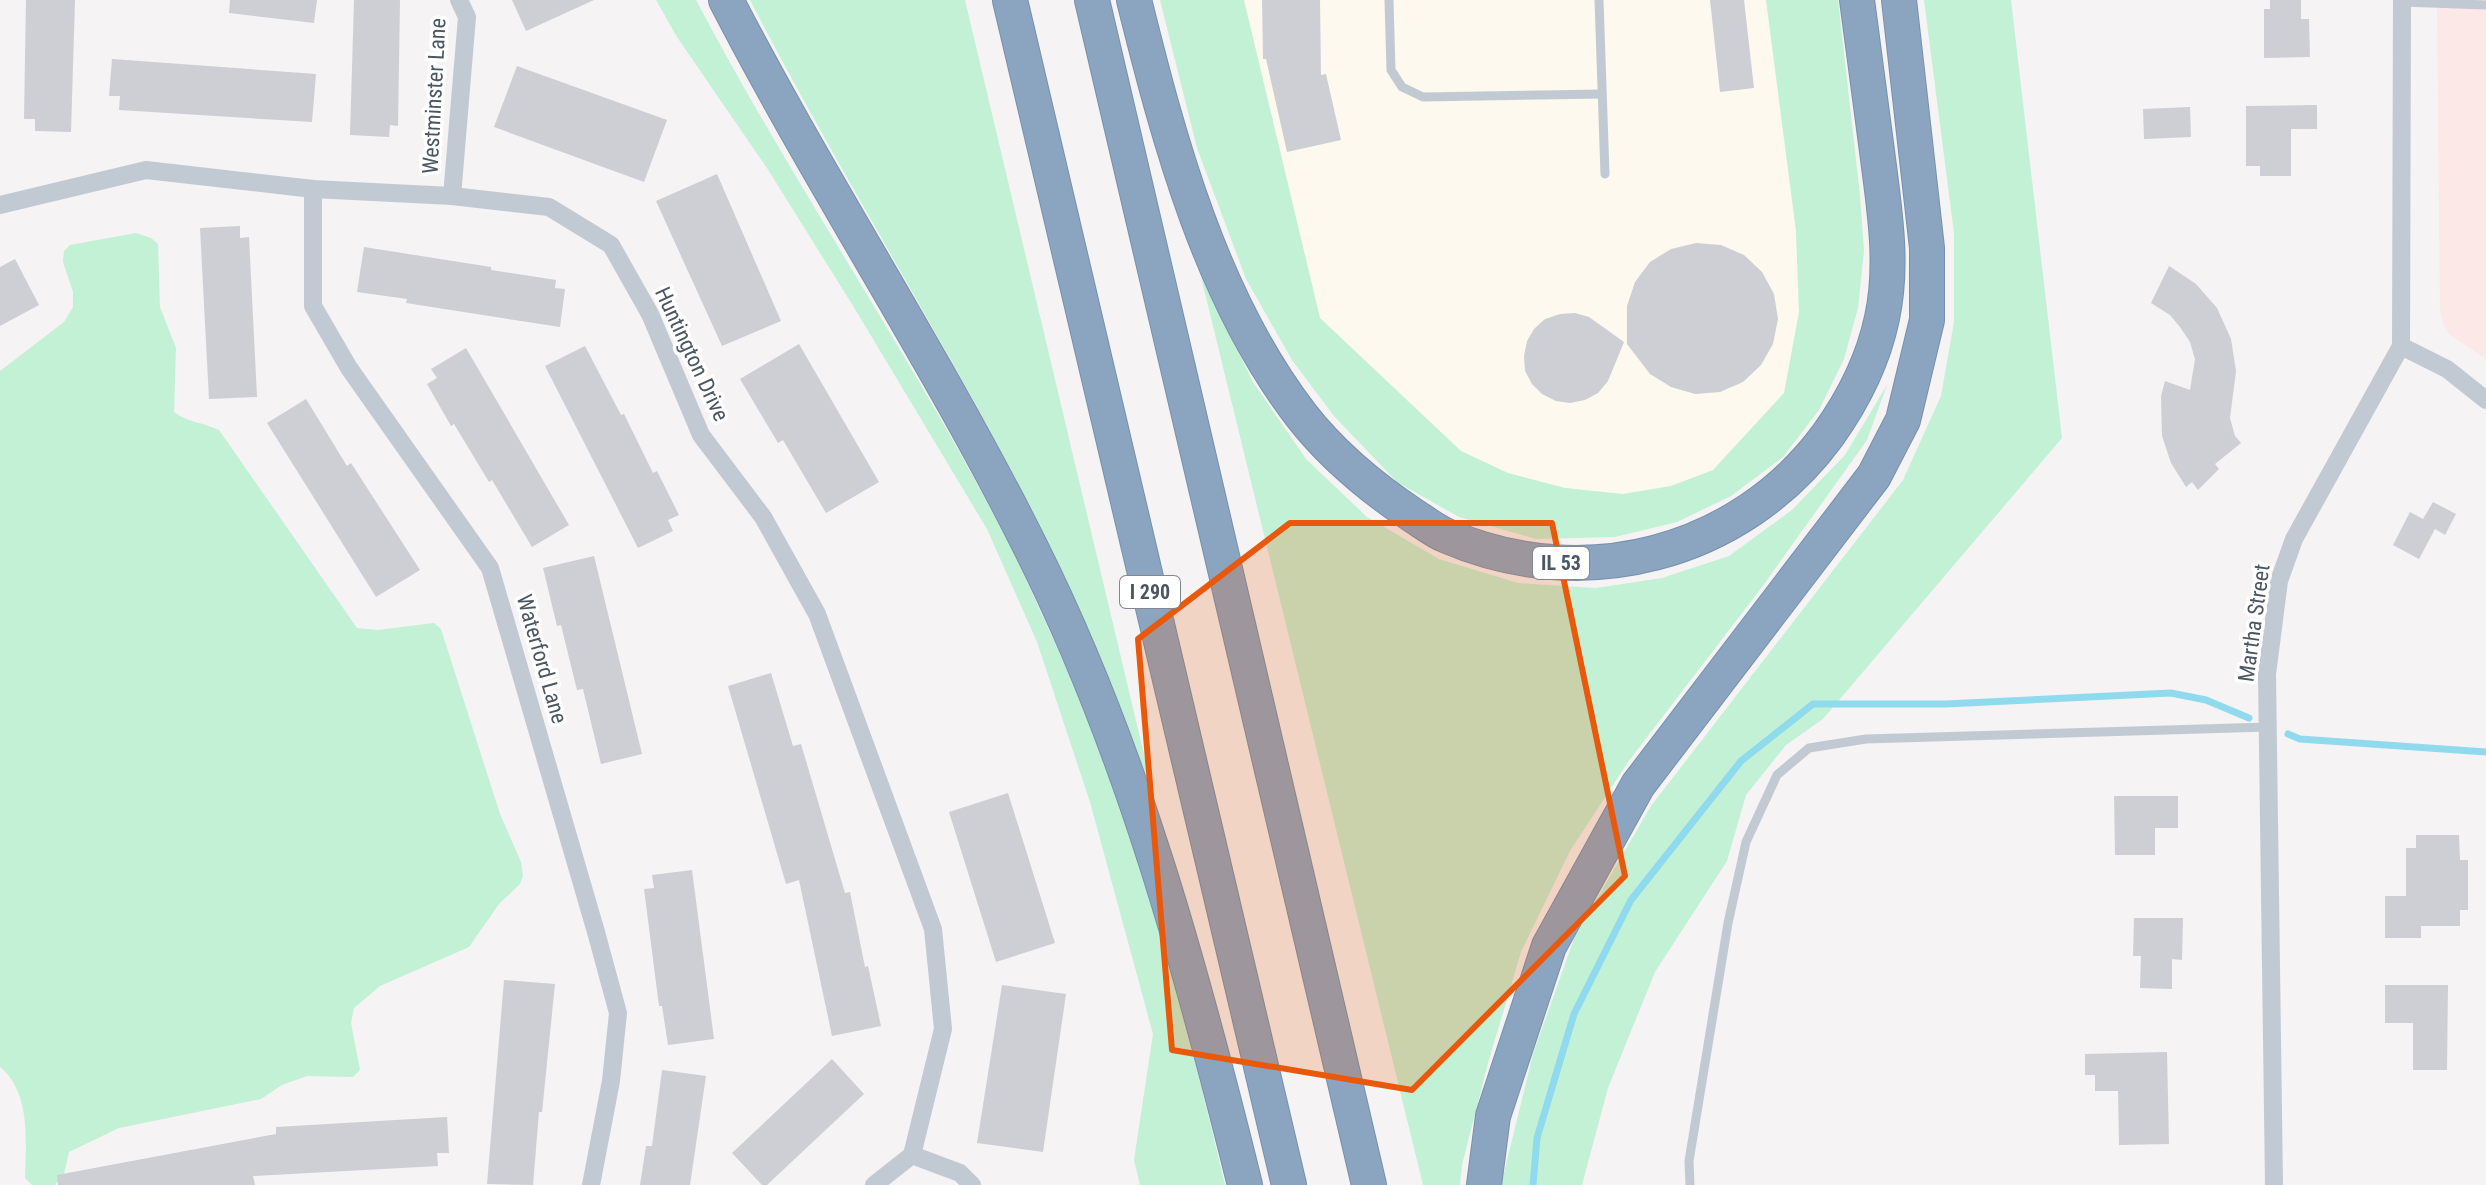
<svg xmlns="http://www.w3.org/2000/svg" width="2486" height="1185" font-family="'Roboto Condensed',sans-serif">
	<rect width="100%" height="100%" fill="#f5f3f3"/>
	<path fill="#fdf9ef" d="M 1244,0 L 1766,0 L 1796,231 L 1799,312 L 1784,394 L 1713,470 L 1671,486 L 1623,494 L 1565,488 L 1508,473 L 1461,451 L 1320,318 Z"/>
	<path fill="#fce8e6" d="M 2437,0 L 2486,0 L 2486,359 L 2450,335 L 2443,323 L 2440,308 Z"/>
	<g fill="#c3f1d5">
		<path d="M 656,0 L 696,0 C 792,182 909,352 1004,534 C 1017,557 1027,582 1038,606 C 1077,690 1114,778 1141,868 C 1173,972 1200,1079 1225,1185 L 1140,1185 L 1134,1160 L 1153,1034 L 1090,802 L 1037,642 L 987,529 L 855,309 L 767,168 L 677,37 Z"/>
		<path d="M 750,0 L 965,0 L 1160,822 C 1123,720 1086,617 1037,520 C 947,343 841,176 750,0 Z"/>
		<path d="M 1160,0 L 1244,0 L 1320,318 L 1461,451 L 1508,473 L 1565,488 L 1623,494 L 1671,486 L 1713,470 L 1784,393 L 1799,312 L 1796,231 L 1766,0 L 1838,0 L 1860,195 L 1864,251 L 1858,308 L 1844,359 L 1819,410 L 1783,457 L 1731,496 L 1677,522 L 1615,537 L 1536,539 L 1459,517 L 1397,482 L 1334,416 L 1292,360 L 1246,279 L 1197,148 Z"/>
		<path d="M 1924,0 L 2011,0 L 2062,438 L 1823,719 L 1786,745 L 1746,795 L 1727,861 L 1655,972 L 1608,1088 L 1582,1185 L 1501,1185 L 1533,1054 L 1575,936 L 1651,806 L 1903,480 L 1941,396 L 1954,322 L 1954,233 Z"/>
		<path d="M 136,233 L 151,238 L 158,244 L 160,307 L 176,348 L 174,412 C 186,422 205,423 219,430 L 357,628 L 378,630 L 434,623 L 441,629 L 500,814 L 521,862 L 523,876 L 520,884 L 499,904 L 469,947 L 380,986 L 354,1008 L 351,1023 L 360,1070 L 353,1077 L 307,1076 L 282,1085 L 261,1099 L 119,1128 L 69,1152 L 64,1174 L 55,1185 L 32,1185 L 25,1178 C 26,1142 31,1092 0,1067 L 0,371 L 64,322 L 73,307 L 73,292 L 63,262 L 64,251 L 70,245 Z"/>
		<path d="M 1201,277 L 1253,382 L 1306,459 L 1367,517 L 1439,559 L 1518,583 L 1596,588 L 1662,578 L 1729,556 L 1792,510 L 1845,455 L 1887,385 L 1867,440 L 1762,587 L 1628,762 L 1570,851 L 1521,952 L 1488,1063 L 1462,1165 L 1460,1185 L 1423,1185 Z"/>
	</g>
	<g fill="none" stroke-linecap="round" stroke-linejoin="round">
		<g stroke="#90daee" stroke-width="7">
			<path d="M 2288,734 L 2300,739 L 2486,752"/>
			<path d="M 1533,1185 L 1537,1138 L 1574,1014 L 1631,900 L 1741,761 L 1813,704 L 1946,704 L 2171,693 L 2206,700 L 2249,718"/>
		</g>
	</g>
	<g fill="#cdcfd5">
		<path d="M 26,0 L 75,0 L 71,132 L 35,131 L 35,119 L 24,119 Z"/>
		<path d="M 230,0 L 317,0 L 314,23 L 229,13 Z"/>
		<path d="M 354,0 L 400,0 L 398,126 L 390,125 L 389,137 L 350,135 Z"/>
		<path d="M 512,0 L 594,0 L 526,31 Z"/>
		<path d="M 1262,0 L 1320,0 L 1321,75 L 1326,74 L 1341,140 L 1287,152 L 1266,59 L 1263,59 Z"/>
		<path d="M 1710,0 L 1744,0 L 1754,88 L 1720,92 Z"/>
		<path d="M 2270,0 L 2301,0 L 2301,19 L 2309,19 L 2310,57 L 2264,58 L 2264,9 L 2270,9 Z"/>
		<path d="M 112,59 L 316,74 L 312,122 L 119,110 L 120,96 L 109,96 Z"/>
		<path d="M 517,66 L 667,120 L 644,182 L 494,127 Z"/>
		<path d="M 2317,105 L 2317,129 L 2291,129 L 2291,176 L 2260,176 L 2260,166 L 2246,166 L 2246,106 Z"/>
		<path d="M 2190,107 L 2191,137 L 2144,139 L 2143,109 Z"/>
		<path d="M 717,174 L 781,321 L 722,346 L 656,201 Z"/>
		<path d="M 240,226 L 240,238 L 249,237 L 257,397 L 209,399 L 200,228 Z"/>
		<path d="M 1696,243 L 1721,245 L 1744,255 L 1762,272 L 1774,294 L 1778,319 L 1773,344 L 1761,365 L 1743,382 L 1720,392 L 1695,394 L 1671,387 L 1650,374 L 1627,344 L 1627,306 L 1635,282 L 1650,262 L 1671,249 Z"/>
		<path d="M 364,247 L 491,267 L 491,270 L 556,280 L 555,288 L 565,289 L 560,327 L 406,303 L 407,299 L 357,292 Z"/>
		<path d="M 15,259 L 39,305 L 0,326 L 0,267 Z"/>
		<path d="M 2169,266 L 2196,284 L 2217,308 L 2231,339 L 2236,371 L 2230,418 L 2235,436 L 2241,443 L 2215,464 L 2219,469 L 2198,490 L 2192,482 L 2186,487 L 2171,463 L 2162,436 L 2161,396 L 2165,381 L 2190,390 L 2195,359 L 2190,342 L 2180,327 L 2170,315 L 2151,303 Z"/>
		<path d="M 1575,313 L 1589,317 L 1624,342 L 1608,381 L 1598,393 L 1585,400 L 1570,403 L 1556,401 L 1542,394 L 1532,384 L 1525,371 L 1524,356 L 1527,341 L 1534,329 L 1545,319 L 1560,314 Z"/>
		<path d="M 799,344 L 879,482 L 826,513 L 783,440 L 778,443 L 740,379 Z"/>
		<path d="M 585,346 L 621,415 L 624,414 L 653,473 L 657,471 L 679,515 L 668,520 L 673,531 L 638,548 L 545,366 Z"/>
		<path d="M 466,348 L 569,525 L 532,547 L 492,480 L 489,482 L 454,424 L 451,426 L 427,384 L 437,378 L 431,369 Z"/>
		<path d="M 306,399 L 347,466 L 351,463 L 420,570 L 376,597 L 267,423 Z"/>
		<path d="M 2433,502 L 2456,514 L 2445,535 L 2435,529 L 2419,559 L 2393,545 L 2410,512 L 2423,519 Z"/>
		<path d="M 594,556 L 642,754 L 601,764 L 583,689 L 577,690 L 561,625 L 557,626 L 543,568 Z"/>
		<path d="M 771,673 L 793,746 L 801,744 L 845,893 L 850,892 L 865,967 L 868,966 L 881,1026 L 832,1036 L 799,880 L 786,884 L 728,686 Z"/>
		<path d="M 1008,793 L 1055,943 L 996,962 L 949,812 Z"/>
		<path d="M 2114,796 L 2178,796 L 2178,828 L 2155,828 L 2155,855 L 2115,855 Z"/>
		<path d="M 2416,835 L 2459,835 L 2460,860 L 2468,860 L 2468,910 L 2460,910 L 2460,926 L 2421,926 L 2421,938 L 2385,938 L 2385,896 L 2406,896 L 2406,848 L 2416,848 Z"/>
		<path d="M 692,870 L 714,1039 L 668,1045 L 662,1006 L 659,1006 L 644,889 L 654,888 L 652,875 Z"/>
		<path d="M 2134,918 L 2183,918 L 2182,960 L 2172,959 L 2172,989 L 2140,988 L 2141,956 L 2133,956 Z"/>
		<path d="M 504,980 L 555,984 L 542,1112 L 539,1112 L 533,1185 L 487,1184 Z"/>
		<path d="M 1002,985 L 1066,994 L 1043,1152 L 977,1143 Z"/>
		<path d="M 2385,985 L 2448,985 L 2447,1070 L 2413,1070 L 2413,1023 L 2385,1023 Z"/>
		<path d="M 2167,1052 L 2169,1144 L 2119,1145 L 2118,1091 L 2095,1091 L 2095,1075 L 2085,1075 L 2085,1054 Z"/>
		<path d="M 832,1059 L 864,1094 L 767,1185 L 762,1185 L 732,1153 Z"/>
		<path d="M 662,1070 L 706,1076 L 690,1185 L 640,1185 L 646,1146 L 652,1146 Z"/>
		<path d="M 447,1117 L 449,1153 L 437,1153 L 438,1166 L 253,1176 L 255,1185 L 58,1185 L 57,1175 L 276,1134 L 276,1127 Z"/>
	</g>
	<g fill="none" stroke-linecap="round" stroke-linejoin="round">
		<g stroke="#7690ad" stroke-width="36">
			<g id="highway">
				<path d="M 726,0 C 822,186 938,361 1031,548 C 1132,750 1191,967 1245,1185"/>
				<path d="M 1010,0 L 1289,1185"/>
				<path d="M 1092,0 L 1369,1185"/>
				<path d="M 1134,0 C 1169,141 1211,298 1301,415 C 1332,455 1372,488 1414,516 C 1425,523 1435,531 1447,536 C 1583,595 1740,555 1828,435 C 1853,400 1873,361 1882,318 C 1894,263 1884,207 1877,151 C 1870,101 1864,50 1857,0"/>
				<path d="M 1484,1185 L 1493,1116 L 1549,946 L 1638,785 L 1874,476 L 1903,420 L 1927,320 L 1927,248 L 1899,0"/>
			</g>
		</g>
		<g stroke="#c1cad2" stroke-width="9">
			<path d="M 1389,0 L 1391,70 L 1402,87 L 1423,97 L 1602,94"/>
			<path d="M 1599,0 L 1605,174"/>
			<path d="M 2402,2 L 2486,5"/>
			<path d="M 1690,1185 L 1689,1161 L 1728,923 L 1746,842 L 1777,775 L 1809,748 L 1866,739 L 2268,727"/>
		</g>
		<g stroke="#c1cad2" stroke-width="18">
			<path d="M 313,189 L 313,306 L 349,368 L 490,568 L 596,932 L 618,1013 L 611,1081 L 591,1185"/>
			<path d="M 452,196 L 467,17 L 459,0"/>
			<path d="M 0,205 L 146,170 L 313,189 L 452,196 L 549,207 L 611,245 L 650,314 L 701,435 L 763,517 L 817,614 L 933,929 L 943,1029 L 912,1155 L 874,1185"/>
			<path d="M 2401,346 L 2447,369 L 2486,400"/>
			<path d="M 912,1155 L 960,1173 L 972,1185"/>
			<path d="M 2274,1185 L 2267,674 L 2279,581 L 2294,539 L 2401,346 L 2402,0"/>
		</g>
		<use href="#highway" stroke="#8ba5c1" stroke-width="34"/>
	</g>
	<path fill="#e8590c" fill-opacity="0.2" stroke="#e8590c" stroke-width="6" stroke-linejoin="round" d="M 1290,523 L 1552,523 L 1625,876 L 1412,1090 L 1172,1050 L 1138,639 Z"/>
	<g text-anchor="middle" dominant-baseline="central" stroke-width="7" stroke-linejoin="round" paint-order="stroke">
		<g fill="#fff" stroke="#808990" stroke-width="2">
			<rect x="1533" y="547" width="56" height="32" rx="6"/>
			<rect x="1120" y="576" width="60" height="32" rx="6"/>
		</g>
		<g font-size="20" font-weight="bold" fill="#4a5661">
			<text x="1561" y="563">IL 53</text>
			<text x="1150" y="592">I 290</text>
		</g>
		<g font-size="22" fill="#4a5661" stroke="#fff">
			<text transform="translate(434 96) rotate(-87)">Westminster Lane</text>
			<text transform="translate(692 354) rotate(65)">Huntington Drive</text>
			<text transform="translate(2254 623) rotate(-82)">Martha Street</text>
			<text transform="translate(542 659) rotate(74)">Waterford Lane</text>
		</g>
	</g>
</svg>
